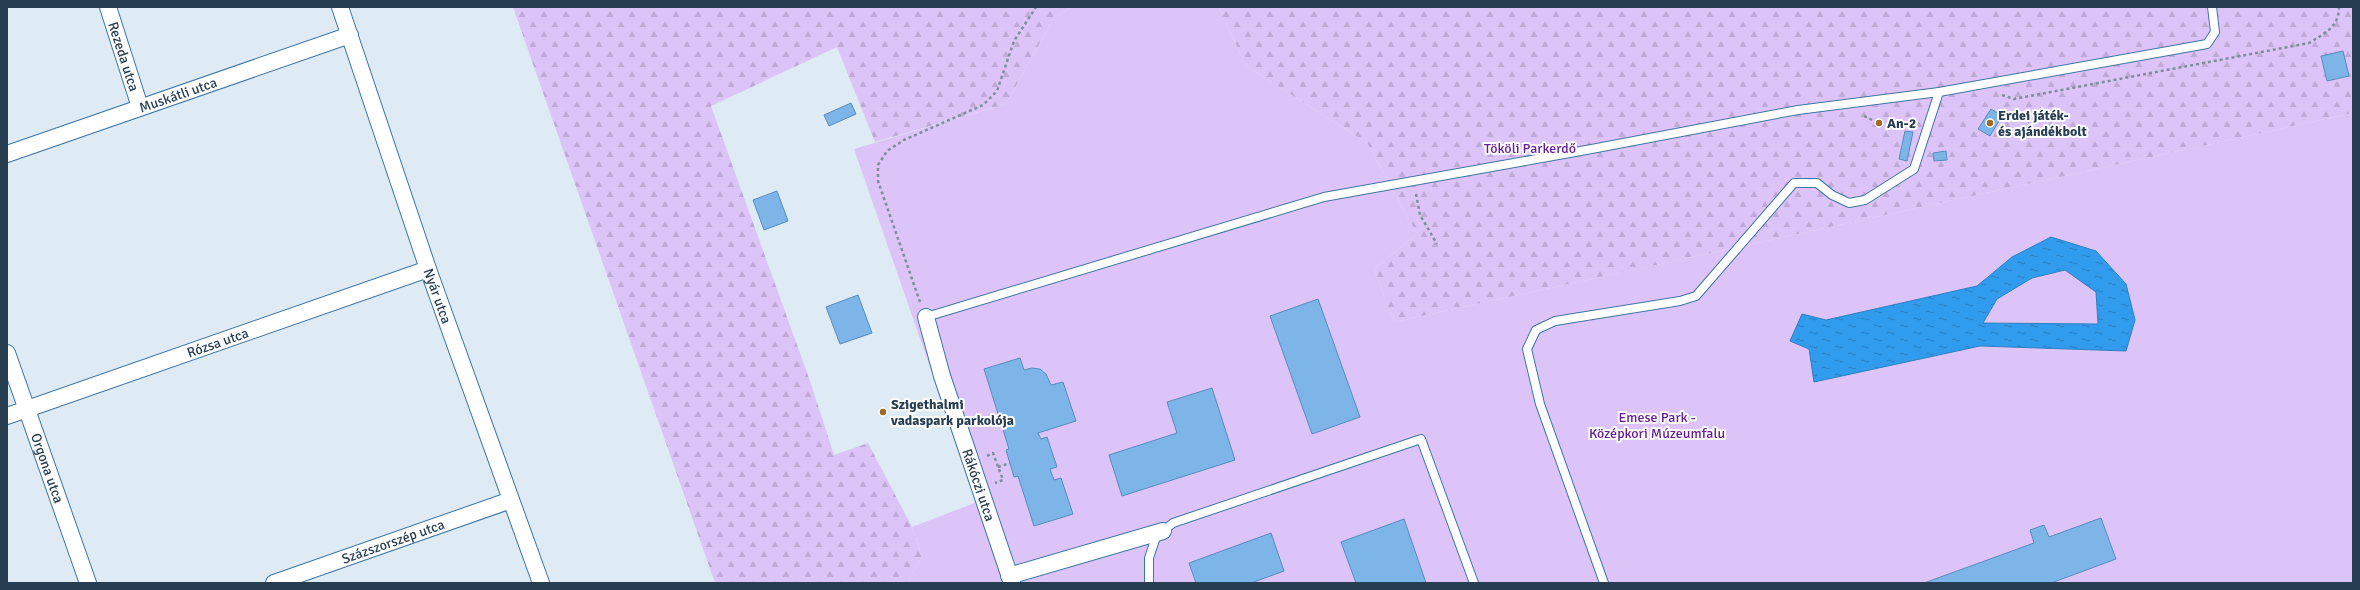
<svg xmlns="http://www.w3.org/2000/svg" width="2360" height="590" font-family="Signika,sans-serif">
	<defs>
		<pattern id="forest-firs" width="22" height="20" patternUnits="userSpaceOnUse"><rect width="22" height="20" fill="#ddc4f8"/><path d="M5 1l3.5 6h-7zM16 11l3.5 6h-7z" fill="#bea9d7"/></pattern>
		<pattern id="water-ripples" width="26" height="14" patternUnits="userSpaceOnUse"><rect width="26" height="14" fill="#319bed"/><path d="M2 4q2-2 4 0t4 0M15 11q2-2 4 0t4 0" fill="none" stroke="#2980c3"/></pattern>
	</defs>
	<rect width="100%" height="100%" fill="#deeaf4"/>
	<g fill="#ddc4f8" fill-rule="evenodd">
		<path d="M 1071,7 L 1219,7 L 1245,65 L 1367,143 L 1417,234 L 1374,269 L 1394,322 L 2353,113 L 2353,583 L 907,583 L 922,556 L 912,527 L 977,502 L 854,149 L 1006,104 L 1053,19 ZM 2051,237 L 2096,251 L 2126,284 L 2126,351 L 1980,346 L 1814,382 L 1802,314 L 1826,320 L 1977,286 L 2012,257 Z"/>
		<path d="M 2065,270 L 2096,292 L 2098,324 L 1982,323 L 1997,299 L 2032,278 Z"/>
	</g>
	<g fill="url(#forest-firs)">
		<path d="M 513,7 L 1071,7 L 1053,19 L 1006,104 L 875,142 L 837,47 L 711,106 L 810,381 L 834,455 L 868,443 L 912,527 L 922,556 L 907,583 L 715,583 Z"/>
		<path d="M 1219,7 L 2353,7 L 2353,113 L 1394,322 L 1374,269 L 1417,234 L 1367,143 L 1245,65 Z"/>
	</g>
	<path fill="url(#water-ripples)" stroke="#2e7fbe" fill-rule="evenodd" d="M 2051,237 L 2096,251 L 2126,284 L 2135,320 L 2126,351 L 1980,346 L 1814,382 L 1809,349 L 1790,341 L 1802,314 L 1826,320 L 1977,286 L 2012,257 ZM 2065,270 L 2096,292 L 2098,324 L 1983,323 L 1997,299 L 2032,278 Z"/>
	<g fill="#7db5e8" stroke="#558cbc">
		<path d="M 2343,51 L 2349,76 L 2327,81 L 2321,56 Z"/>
		<path d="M 851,103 L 856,114 L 829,126 L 824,115 Z"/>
		<path d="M 1991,109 L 2002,116 L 1990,136 L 1978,129 Z"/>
		<path d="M 1905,131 L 1913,132 L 1907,161 L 1899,159 Z"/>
		<path d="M 1946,151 L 1947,160 L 1934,161 L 1933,153 Z"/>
		<path d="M 777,191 L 788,221 L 764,230 L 753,200 Z"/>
		<path d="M 858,295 L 872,333 L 840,344 L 826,307 Z"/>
		<path d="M 1318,299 L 1360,417 L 1312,434 L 1270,316 Z"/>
		<path d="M 1020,358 L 1024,370 L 1032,368 L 1040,369 L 1046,374 L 1051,385 L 1063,382 L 1076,421 L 1038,433 L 1041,439 L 1047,437 L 1057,467 L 1050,469 L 1054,480 L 1061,478 L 1073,514 L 1034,526 L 1018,476 L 1014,477 L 1006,450 L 1009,449 L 984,369 Z"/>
		<path d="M 1212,388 L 1235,460 L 1122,496 L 1109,455 L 1177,433 L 1167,402 Z"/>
		<path d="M 2101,518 L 2116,559 L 2051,583 L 1924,583 L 2034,543 L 2030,530 L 2044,525 L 2049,537 Z"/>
		<path d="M 1404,519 L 1426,583 L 1356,583 L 1341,542 Z"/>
		<path d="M 1271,533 L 1284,571 L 1251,583 L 1196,583 L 1189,563 Z"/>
	</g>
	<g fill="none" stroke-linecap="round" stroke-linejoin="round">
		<g stroke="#3e75a4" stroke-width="10">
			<g id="lane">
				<path d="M 926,317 L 1324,197 L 1581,151 L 1798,110 L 1939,92 L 2207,44 L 2215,32 L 2212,7"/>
				<path d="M 1149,583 L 1149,558 L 1156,537 L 1173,523 L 1421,439 L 1474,583"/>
				<path d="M 1604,583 L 1540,404 L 1527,349 L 1536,330 L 1555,321 L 1680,301 L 1696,296 L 1794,183 L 1817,183 L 1832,195 L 1849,203 L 1865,200 L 1914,169 L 1939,92"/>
			</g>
		</g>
		<g stroke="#3e75a4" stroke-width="18">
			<g id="street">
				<path id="s1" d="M 108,7 L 140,107"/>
				<path id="s2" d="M 340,7 L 428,269 L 541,583"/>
				<path id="s3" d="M 7,154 L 350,35"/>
				<path id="s4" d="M 926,317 L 942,376 L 1012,583"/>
				<path id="s5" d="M 7,353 L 88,583"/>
				<path id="s6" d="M 7,416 L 428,269"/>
				<path d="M 1009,576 L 1163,531"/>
				<path id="s7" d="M 274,583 L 511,500"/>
			</g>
		</g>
		<g stroke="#7c8e9e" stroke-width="2.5" stroke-dasharray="3 3" stroke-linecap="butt">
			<path d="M 2002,95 L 2014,99 L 2309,43 C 2325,33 2339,27 2339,7"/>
			<path d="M 1864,116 L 1872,120"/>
			<path d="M 1416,194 L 1420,215 L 1437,244"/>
			<path d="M 920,302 L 878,181 L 878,165 L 887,151 L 904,140 L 983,105 L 997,91 L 1014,41 L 1036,7"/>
			<path d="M 987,456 L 993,453 L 1003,480 L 995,483"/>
			<path d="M 998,467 L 1010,463"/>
		</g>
		<use href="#lane" stroke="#fff" stroke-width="8"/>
		<use href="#street" stroke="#fff" stroke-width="16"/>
	</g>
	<g fill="#a16926" stroke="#fff" stroke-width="1.5">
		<circle cx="1879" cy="123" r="4"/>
		<circle cx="1990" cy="123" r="4"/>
		<circle cx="883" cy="412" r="4"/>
	</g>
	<g text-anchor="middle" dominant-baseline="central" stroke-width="4" stroke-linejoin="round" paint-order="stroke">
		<g font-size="14" fill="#263d52" stroke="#fff">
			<text stroke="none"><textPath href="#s1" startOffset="52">Rezeda utca</textPath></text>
			<text stroke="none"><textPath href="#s3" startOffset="181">Muskátli utca</textPath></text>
			<text stroke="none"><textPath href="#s2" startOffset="305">Nyár utca</textPath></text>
			<text stroke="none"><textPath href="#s6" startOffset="223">Rózsa utca</textPath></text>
			<text stroke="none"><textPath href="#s5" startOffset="122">Orgona utca</textPath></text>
			<text stroke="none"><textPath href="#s4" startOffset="176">Rákóczi utca</textPath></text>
			<text stroke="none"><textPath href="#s7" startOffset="126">Százszorszép utca</textPath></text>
		</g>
		<g font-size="14" font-weight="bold" fill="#263d52" stroke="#fff" text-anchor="start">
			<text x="1998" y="115">Erdei játék-<tspan x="1998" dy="16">és ajándékbolt</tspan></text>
			<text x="1887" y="123">An-2</text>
			<text x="891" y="404">Szigethalmi<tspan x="891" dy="16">vadaspark parkolója</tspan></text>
		</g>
		<g font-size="14" fill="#651e97" stroke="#fff">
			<text x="1530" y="148">Tököli Parkerdő</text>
			<text x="1657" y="417">Emese Park -<tspan x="1657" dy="16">Középkori Múzeumfalu</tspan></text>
		</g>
	</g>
	<rect width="2360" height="590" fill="none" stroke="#263d52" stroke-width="16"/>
</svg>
